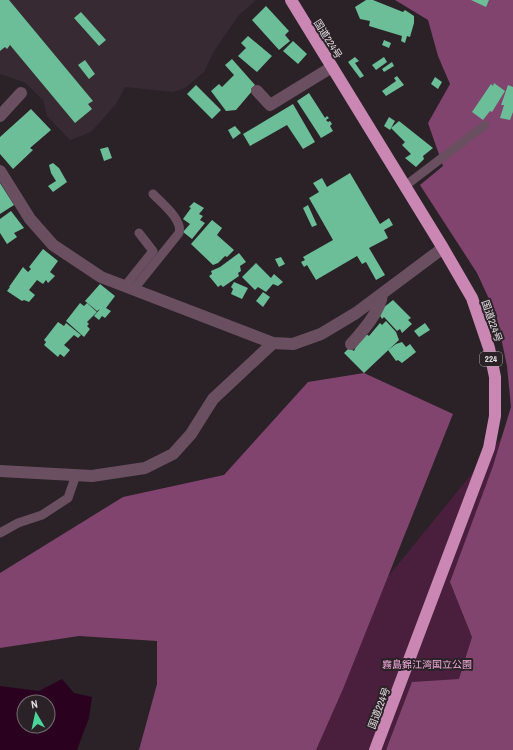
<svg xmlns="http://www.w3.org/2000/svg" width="513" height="750" font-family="'Archivo Narrow','Noto Sans JP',sans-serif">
	<rect width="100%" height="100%" fill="#2a2227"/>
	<path fill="#372a33" d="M 0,0 L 256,0 L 239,15 L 214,51 L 204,72 L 185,88 L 173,92 L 125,87 L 116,104 L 91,132 L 70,140 L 47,116 L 43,100 L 26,83 L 0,74 Z"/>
	<path fill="#491f3d" d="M 513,423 L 513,750 L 221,750 L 286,702 Z"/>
	<g fill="#81446e">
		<path d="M 395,0 L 513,0 L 513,750 L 386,750 L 412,682 L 459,679 L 472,637 L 450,582 L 493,466 L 511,407 L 507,366 L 496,314 L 477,273 L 420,185 L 443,166 L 428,123 L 450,84 L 438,56 L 428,20 Z"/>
		<path d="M 364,373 L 453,414 L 343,689 L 316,750 L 139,750 L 157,684 L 157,641 L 79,636 L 0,648 L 0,573 L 123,497 L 224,475 L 308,382 Z"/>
	</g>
	<path fill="#2a0220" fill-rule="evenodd" d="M 62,679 L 74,693 L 92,697 L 89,718 L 77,750 L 0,750 L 0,686 L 39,691 ZM 24,702 L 48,702 L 48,726 L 24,726 Z"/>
	<g fill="#6bbe97">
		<path d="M 0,0 L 9,0 L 93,101 L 88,104 L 92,109 L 75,123 L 10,45 L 7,49 L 5,47 L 0,51 Z"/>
		<path d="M 366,0 L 373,0 L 403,12 L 405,10 L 414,16 L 414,23 L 410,37 L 407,36 L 405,43 L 401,41 L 402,36 L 369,26 L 370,21 L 360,19 L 355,7 Z"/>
		<path d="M 471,0 L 489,0 L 486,7 Z"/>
		<path d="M 266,6 L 289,31 L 285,35 L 290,41 L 279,50 L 252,20 Z"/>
		<path d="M 81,12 L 106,40 L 99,46 L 74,18 Z"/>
		<path d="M 248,36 L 272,56 L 257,72 L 238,56 L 246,48 L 241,43 Z"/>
		<path d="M 384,40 L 391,43 L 389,48 L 382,45 Z"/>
		<path d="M 293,41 L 307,54 L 298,64 L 283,51 Z"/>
		<path d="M 355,57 L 359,61 L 355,63 L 364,76 L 360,78 L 348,62 Z"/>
		<path d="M 384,57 L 387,62 L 376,70 L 372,65 Z"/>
		<path d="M 232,59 L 255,85 L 251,89 L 253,90 L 236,110 L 226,111 L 211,91 L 219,84 L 222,87 L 234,75 L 225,65 Z"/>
		<path d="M 85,60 L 95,74 L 89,79 L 78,65 Z"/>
		<path d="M 392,62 L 394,66 L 384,72 L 382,69 Z"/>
		<path d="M 397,76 L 404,85 L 386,96 L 382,91 L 396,81 L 394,78 Z"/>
		<path d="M 435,77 L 442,82 L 438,89 L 431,84 Z"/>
		<path d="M 494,83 L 505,91 L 492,112 L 490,111 L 483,120 L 472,112 L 491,84 L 493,86 Z"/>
		<path d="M 196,85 L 221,110 L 212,119 L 187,94 Z"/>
		<path d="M 508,85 L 513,87 L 513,112 L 510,120 L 500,118 L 504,105 L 501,105 Z"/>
		<path d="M 309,93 L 325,118 L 327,116 L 329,118 L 326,120 L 328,122 L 330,121 L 332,124 L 330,126 L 333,131 L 321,138 L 297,101 Z"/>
		<path d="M 293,104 L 315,142 L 303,149 L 287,125 L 250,146 L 243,134 Z"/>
		<path d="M 31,109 L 51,130 L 30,148 L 33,150 L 13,169 L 0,154 L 0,137 Z"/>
		<path d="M 389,117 L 395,121 L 390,130 L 384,126 Z"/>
		<path d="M 399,121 L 433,148 L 423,156 L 424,159 L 416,167 L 405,158 L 411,154 L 402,145 L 405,142 L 391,128 Z"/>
		<path d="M 235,126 L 241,133 L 233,139 L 228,130 Z"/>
		<path d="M 108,147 L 112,158 L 104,161 L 100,149 Z"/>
		<path d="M 53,163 L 59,168 L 67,182 L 53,192 L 48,186 L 56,181 L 51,173 L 49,165 Z"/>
		<path d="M 350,173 L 380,224 L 389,218 L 393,225 L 384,230 L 388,238 L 369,248 L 385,275 L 376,280 L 366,262 L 362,264 L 357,256 L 316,280 L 307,265 L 304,267 L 301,262 L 305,260 L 303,257 L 333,240 L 309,198 L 319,192 L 313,183 L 322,178 L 327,187 Z"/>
		<path d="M 0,183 L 14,205 L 0,214 Z"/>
		<path d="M 194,202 L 204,208 L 199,214 L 203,216 L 200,220 L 205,223 L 192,239 L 183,232 L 190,224 L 183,219 L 191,208 L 189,207 Z"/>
		<path d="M 308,205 L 317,225 L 312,227 L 303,208 Z"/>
		<path d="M 11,211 L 24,228 L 14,233 L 17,237 L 7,244 L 0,233 L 0,219 Z"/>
		<path d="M 212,220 L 222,228 L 217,235 L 234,250 L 227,257 L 225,256 L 218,263 L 213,265 L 191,244 Z"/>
		<path d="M 43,249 L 58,261 L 50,272 L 55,276 L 48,283 L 46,280 L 43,284 L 37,280 L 29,290 L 35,295 L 29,302 L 24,300 L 22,301 L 7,291 L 10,287 L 9,287 L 23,267 L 28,272 L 31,269 L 29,267 Z"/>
		<path d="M 239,253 L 246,262 L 240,266 L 241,271 L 238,273 L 239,276 L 223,287 L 221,285 L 218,287 L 209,276 L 212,274 L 211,271 L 220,267 Z"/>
		<path d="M 281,257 L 285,264 L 279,267 L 275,259 Z"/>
		<path d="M 256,263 L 271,278 L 274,274 L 283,282 L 278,286 L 273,284 L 266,292 L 258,287 L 255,290 L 242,277 Z"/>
		<path d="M 234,282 L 248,288 L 242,299 L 231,294 L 233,289 L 231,287 Z"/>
		<path d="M 100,284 L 115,296 L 106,308 L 111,311 L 105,318 L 102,316 L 99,320 L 94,316 L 100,309 L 97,311 L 85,301 Z"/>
		<path d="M 263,292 L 270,297 L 263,307 L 256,301 Z"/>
		<path d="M 393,300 L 411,318 L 408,320 L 412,324 L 402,333 L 400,329 L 397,331 L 384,317 L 382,319 L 378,312 Z"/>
		<path d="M 80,303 L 84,306 L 87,303 L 97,312 L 87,322 L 89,324 L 87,326 L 90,329 L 84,337 L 66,321 Z"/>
		<path d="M 386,321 L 396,332 L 399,340 L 364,373 L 344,353 L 349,348 L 354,351 L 360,338 L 366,334 L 369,336 L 380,323 L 382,325 Z"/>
		<path d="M 58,322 L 64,326 L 66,323 L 81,335 L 78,338 L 74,335 L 64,345 L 70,350 L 64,357 L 60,354 L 58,357 L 44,345 L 46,342 L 44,340 Z"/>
		<path d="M 425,323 L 430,330 L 419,337 L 414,331 Z"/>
		<path d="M 402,342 L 406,347 L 410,344 L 416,352 L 402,363 L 398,360 L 396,361 L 388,350 L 396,344 Z"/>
	</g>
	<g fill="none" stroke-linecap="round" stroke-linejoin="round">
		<g stroke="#6a4f61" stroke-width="9">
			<path d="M 405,186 L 485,125"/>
			<path d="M 125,286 L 153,251 L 139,233"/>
			<path d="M 134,289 L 179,233 C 183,220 162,203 153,194"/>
			<path d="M 0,533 L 18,523 L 42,515 L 68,498 L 76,475"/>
		</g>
		<g stroke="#6a4f61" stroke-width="12">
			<path d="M 257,91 L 270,105 L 332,67"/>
			<path d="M 0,116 L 21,93"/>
			<path d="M 0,171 L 30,219 L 53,245 L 101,277 L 273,343 L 293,344 L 321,334 L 356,313 L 443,248"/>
			<path d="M 351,344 C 362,332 381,311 382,294"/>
			<path d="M 0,471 L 92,476 L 145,468 L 173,454 L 191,434 L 213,399 L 273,343"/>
		</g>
		<path stroke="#ca87b4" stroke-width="12" d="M 291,0 L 443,248 L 472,298 L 489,348 L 495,377 L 495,416 L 489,448 L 375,750"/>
	</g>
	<g text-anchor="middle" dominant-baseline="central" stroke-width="4" stroke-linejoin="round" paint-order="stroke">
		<rect fill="#2a2227" stroke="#aba5a8" stroke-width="1" x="480" y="352" width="22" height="14" rx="3"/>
		<g font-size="9" font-weight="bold" fill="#e2dde0">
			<text x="491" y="359">224</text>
		</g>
		<g font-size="10" fill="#e2dde0" stroke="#2a2227">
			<text transform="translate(328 39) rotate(58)">国道224号</text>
			<text transform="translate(492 321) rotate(71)">国道224号</text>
			<text transform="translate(379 708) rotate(-69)">国道224号</text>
		</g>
		<g font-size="10" fill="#f5addd" stroke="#2a2227">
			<text x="427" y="664">霧島錦江湾国立公園</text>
		</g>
	</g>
	<g transform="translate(36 714) rotate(351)"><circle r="19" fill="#2a2227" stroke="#746d71"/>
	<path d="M0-3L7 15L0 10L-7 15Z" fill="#4ad49c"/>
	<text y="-6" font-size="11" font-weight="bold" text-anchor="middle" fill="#e2dde0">N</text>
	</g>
</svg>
